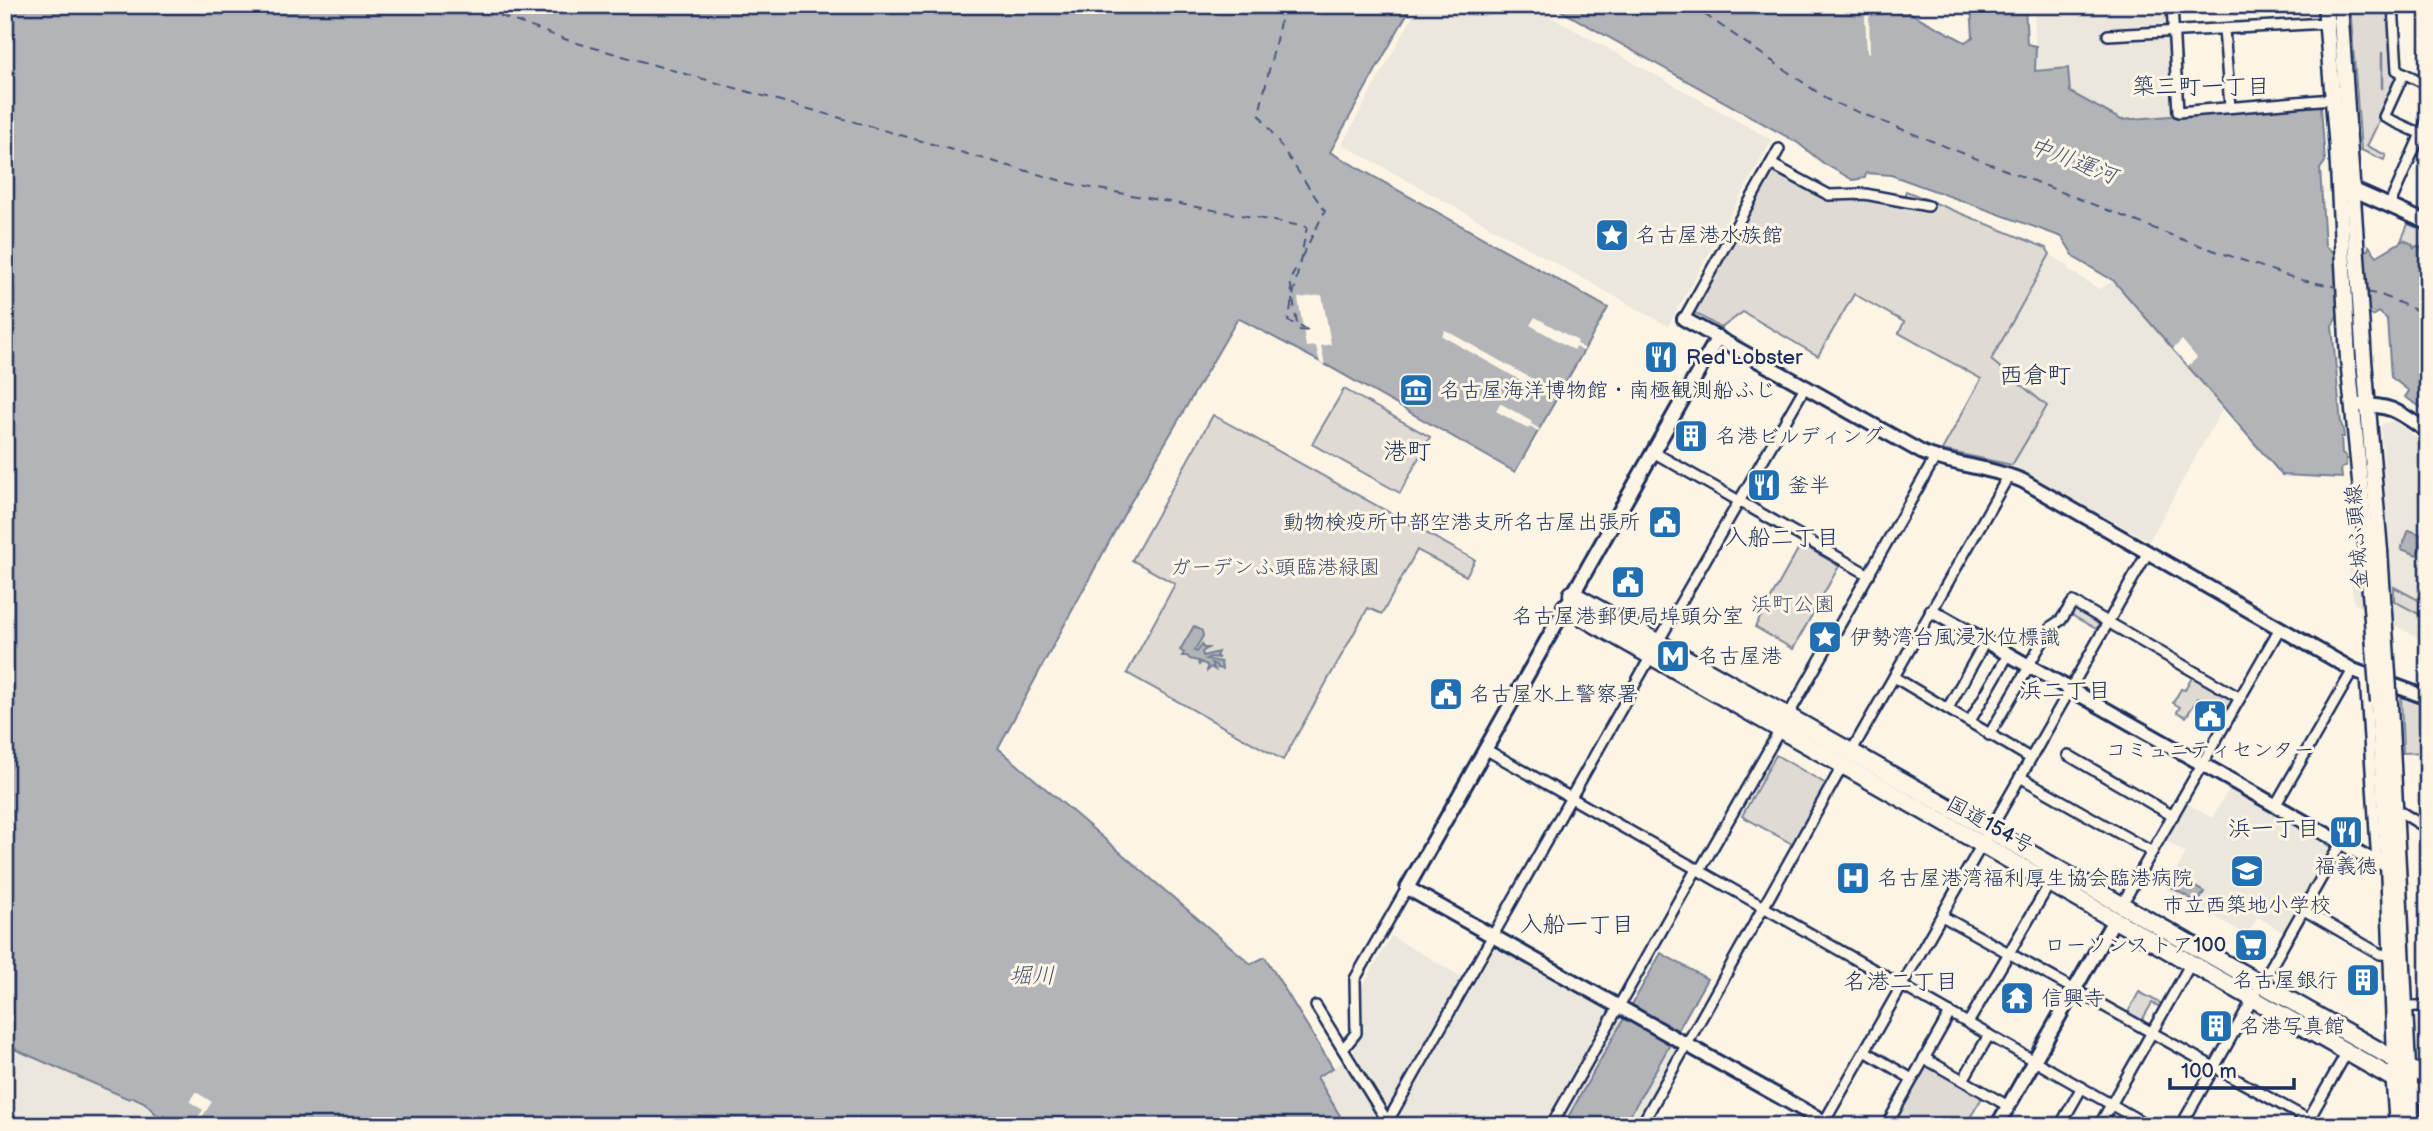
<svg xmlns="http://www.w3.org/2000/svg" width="2433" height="1131" font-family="'Balsamiq Sans','Klee One',sans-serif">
	<rect width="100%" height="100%" fill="#fcf5e5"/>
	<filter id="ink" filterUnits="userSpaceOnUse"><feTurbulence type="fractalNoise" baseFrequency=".0143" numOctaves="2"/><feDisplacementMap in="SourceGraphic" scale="14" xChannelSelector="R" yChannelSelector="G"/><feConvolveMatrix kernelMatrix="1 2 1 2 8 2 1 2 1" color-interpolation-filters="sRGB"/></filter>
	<g filter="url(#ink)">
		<g fill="#ece7dc">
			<path d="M 1419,5 L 1530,5 L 1772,140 L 1668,326 L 1342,144 Z"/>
			<path d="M 2034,5 L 2166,5 L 2172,116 L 2121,120 L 2034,71 L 2036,63 Z"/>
			<path d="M 2050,254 L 2069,267 L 2069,270 L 2099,289 L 2114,281 L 2224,406 L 2149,541 L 2012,465 L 2047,406 L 1991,361 Z"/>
			<path d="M 2394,421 L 2428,445 L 2428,643 L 2354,603 L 2348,564 L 2361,572 L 2391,585 L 2381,424 Z"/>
			<path d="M 2230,787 L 2330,845 L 2331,848 L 2283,932 L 2258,917 L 2247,935 L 2166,889 L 2186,853 L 2166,841 L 2188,804 L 2212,818 Z"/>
			<path d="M 1391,936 L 1464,978 L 1389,1109 L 1356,1060 L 1353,1052 L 1362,1029 L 1361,989 Z"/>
			<path d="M 1497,944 L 1611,1009 L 1546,1126 L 1397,1126 L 1396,1122 Z"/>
			<path d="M 1618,1015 L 1624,1018 L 1563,1126 L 1555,1126 Z"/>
			<path d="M 1670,1044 L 1676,1047 L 1677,1053 L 1635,1126 L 1624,1126 Z"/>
			<path d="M 5,1045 L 129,1099 L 133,1097 L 144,1102 L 155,1112 L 166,1117 L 172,1126 L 5,1126 Z"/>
			<path d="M 1343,1062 L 1382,1126 L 1346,1126 L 1317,1077 Z"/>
			<path d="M 1656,1112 L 1680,1126 L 1648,1126 Z"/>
		</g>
		<g fill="#dfdbd4" stroke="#7d8599" stroke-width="2">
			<path d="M 2350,5 L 2388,5 L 2392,72 L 2401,76 L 2367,146 L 2386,155 L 2384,160 L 2361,150 Z"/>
			<path d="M 1771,169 L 1826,198 L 1903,199 L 1906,191 L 2046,248 L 2050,254 L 1991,360 L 2047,406 L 2012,465 L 1942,450 L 1981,379 L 1899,333 L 1904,322 L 1854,294 L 1818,356 L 1743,312 L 1721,328 L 1692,311 Z"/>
			<path d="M 2408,224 L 2428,232 L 2428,251 L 2417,246 L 2414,248 L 2401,241 Z"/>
			<path d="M 1344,389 L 1430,437 L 1400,493 L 1312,444 Z"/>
			<path d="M 1213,415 L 1475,560 L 1466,576 L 1417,550 L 1382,614 L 1368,608 L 1283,760 L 1127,673 L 1175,584 L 1132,560 Z"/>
			<path d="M 1801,544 L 1839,566 L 1793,649 L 1755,627 Z"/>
			<path d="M 2394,587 L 2428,605 L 2428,619 L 2394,601 Z"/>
			<path d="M 2075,606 L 2101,621 L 2096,629 L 2068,613 Z"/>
			<path d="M 2194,674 L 2234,697 L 2225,713 L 2198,698 L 2186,717 L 2177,712 L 2180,707 L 2173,703 L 2181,689 L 2185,690 Z"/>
			<path d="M 2401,696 L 2428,707 L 2428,752 L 2403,753 Z"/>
			<path d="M 1776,755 L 1828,785 L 1794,845 L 1742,816 Z"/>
			<path d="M 2139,992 L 2162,1004 L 2160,1007 L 2152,1003 L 2140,1024 L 2126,1016 Z"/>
			<path d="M 1926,1063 L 1983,1096 L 1965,1126 L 1901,1126 L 1892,1121 Z"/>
		</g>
		<g fill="#b2b4b8" stroke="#767f94" stroke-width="2">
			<path d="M 5,5 L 1412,5 L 1330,152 L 1608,308 L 1515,472 L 1328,366 L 1238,318 L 1129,505 L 998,748 L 1251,964 L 1265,957 L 1333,1068 L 1317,1077 L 1346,1126 L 172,1126 L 166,1117 L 157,1115 L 144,1102 L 133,1097 L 129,1099 L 5,1045 Z"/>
			<path d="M 1551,5 L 1895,5 L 1965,42 L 1973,37 L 1971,5 L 2025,5 L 2027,44 L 2036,46 L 2035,71 L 2068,68 L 2070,92 L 2121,120 L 2318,104 L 2321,107 L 2325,162 L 2320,169 L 2325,246 L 2333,252 L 2368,250 L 2369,246 L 2377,256 L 2404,240 L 2412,244 L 2414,248 L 2417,246 L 2428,251 L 2428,412 L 2405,397 L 2409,391 L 2391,377 L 2387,319 L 2379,312 L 2373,316 L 2370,314 L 2337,316 L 2332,326 L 2341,424 L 2343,428 L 2344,437 L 2341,437 L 2342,453 L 2346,456 L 2346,466 L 2341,469 L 2342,478 L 2282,475 L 2114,281 L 2075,258 L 2062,237 L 1891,175 L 1866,173 L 1865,178 L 1853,180 L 1823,163 L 1798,143 Z"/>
			<path d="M 2409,530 L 2425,536 L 2417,555 L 2401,549 Z"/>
			<path d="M 1194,626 L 1202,631 L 1203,636 L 1194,651 L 1197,652 L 1202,644 L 1203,648 L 1208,648 L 1202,652 L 1203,656 L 1218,652 L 1216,656 L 1219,658 L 1210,657 L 1206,659 L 1221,662 L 1222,669 L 1217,668 L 1216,665 L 1211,663 L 1215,670 L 1210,667 L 1207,671 L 1207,665 L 1200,662 L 1199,666 L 1198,661 L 1190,659 L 1187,656 L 1182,656 L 1184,653 L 1180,650 Z"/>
			<path d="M 2177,877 L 2204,892 L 2198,903 L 2171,887 Z"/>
			<path d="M 1661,953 L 1707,979 L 1624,1126 L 1563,1126 Z"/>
		</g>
		<g fill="#fcf5e5">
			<path d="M 1871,5 L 1875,5 L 1869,18 L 1870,53 L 1867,53 L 1865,17 Z"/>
			<path d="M 1322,295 L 1331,344 L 1321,346 L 1325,365 L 1320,363 L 1316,346 L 1306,347 L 1298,298 Z"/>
			<path d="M 1535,317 L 1578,341 L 1577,344 L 1585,349 L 1583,351 L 1575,347 L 1574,350 L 1530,325 Z"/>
			<path d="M 1445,330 L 1559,394 L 1556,400 L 1442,336 Z"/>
			<path d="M 2182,340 L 2197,358 L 2188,366 L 2173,349 Z"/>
			<path d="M 1500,403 L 1532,422 L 1531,424 L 1540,429 L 1538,431 L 1530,426 L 1528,429 L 1496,411 Z"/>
			<path d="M 196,1092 L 212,1102 L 196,1126 L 192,1126 L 203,1110 L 190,1102 Z"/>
		</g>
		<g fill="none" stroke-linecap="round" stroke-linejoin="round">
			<path stroke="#767f94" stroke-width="2.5" d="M 2382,88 L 2382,53"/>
			<g stroke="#485779" stroke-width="2" stroke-dasharray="9 7" stroke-linecap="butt">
				<path d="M 470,5 L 570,41 L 1076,185 L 1307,227 L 1288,321 L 1310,331"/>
				<path d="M 1284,5 L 1259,114 L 1325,211 L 1301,258"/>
				<path d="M 1691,5 L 1830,101 L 2181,239 L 2297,279 L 2337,287"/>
				<path d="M 2366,292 L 2381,295 L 2428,315"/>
				<path d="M 1292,293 L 1290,280 L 1299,263"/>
				<path d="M 1293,299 L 1298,330 L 1309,331"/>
			</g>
			<g stroke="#1b2f5e" stroke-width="14">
				<g id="minor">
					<path d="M 2172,5 L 2178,112 L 2332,99"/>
					<path d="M 2393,5 L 2397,70 L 2428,85"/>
					<path d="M 2224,29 L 2230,107"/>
					<path d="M 2108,35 L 2327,23"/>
					<path d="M 2404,73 L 2384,117 L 2428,137"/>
					<path d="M 2423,82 L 2428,65"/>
					<path d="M 1771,164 L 1829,195 L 1865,194 L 1928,206"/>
					<path d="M 2389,206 L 2428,118"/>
					<path d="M 1684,319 L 1779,149"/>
					<path d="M 1653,452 L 1869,575"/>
					<path d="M 1658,642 L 1805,387"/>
					<path d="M 2028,666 L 2052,626 L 2061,620 L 2073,602 L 2240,698"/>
					<path d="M 2365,676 L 2377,863"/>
					<path d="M 1894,677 L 2030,758"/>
					<path d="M 1948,708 L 1985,642"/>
					<path d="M 1970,721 L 2008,655"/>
					<path d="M 1989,735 L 2029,667"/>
					<path d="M 1485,749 L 2149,1126"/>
					<path d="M 1851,752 L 2009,475"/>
					<path d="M 2068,755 L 2173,816"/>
					<path d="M 2020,777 L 2152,852"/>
					<path d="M 2275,806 L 2353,670"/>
					<path d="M 2396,809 L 2428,829"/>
					<path d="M 1700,870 L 1935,458"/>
					<path d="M 2121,906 L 2280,628"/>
					<path d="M 2304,910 L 2380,954 L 2391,955"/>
					<path d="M 1942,916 L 2320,1126"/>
					<path d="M 1316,1006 L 1389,1124"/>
					<path d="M 2406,1007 L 2428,1005"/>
					<path d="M 1968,1023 L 2050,883"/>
					<path d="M 1343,1049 L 1356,1033 L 1355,979 L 1407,888"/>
					<path d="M 1865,1051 L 1912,1079"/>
					<path d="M 1924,1058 L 2008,1106"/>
					<path d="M 1963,1080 L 1989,1035"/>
					<path d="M 1388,1121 L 1651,656"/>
					<path d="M 1551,1126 L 1697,868"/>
					<path d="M 1641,1126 L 1843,765"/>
					<path d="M 1822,1126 L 2148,552"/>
					<path d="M 1886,1126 L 1950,1013"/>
					<path d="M 2060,1126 L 2082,1087"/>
					<path d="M 2099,1126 L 2191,963"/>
					<path d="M 2181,1126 L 2341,843"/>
					<path d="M 2305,1126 L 2347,1052"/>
				</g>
			</g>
			<g stroke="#1b2f5e" stroke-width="18">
				<g id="tertiary">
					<path d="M 2345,186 L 2428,223"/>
					<path d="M 1684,319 L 1923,453 C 1956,466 1991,467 2023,481 L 2353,670 L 2428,698"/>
					<path d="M 1718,337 L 1407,888 L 1832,1126"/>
					<path d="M 2354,405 C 2391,404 2398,411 2428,432"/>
					<path d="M 1932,611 L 2377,863 L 2388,862"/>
					<path d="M 1997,1126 L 2114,920"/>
				</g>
			</g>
			<g stroke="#1b2f5e" stroke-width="19">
				<g id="primary">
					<path d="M 2325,5 L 2337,149 L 2348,359 L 2367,552"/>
					<path d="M 2340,5 L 2364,360 L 2380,551"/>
					<path d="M 2378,702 L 2388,862 L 2395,1059"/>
					<path d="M 2390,705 L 2408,1067 L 2428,1078"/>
					<path d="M 2410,1088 L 2428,1099"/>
				</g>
			</g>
			<g stroke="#1b2f5e" stroke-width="21">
				<g id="trunk">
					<path d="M 1572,594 L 2408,1067 L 2412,1126"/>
					<path d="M 1565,607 L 2410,1088"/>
					<path d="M 2394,1072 L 2398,1126"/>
				</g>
			</g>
			<use href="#minor" stroke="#fcf5e5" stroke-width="9"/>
			<use href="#tertiary" stroke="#fcf5e5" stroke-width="12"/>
			<use href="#primary" stroke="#fcf5e5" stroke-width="14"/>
			<use href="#trunk" stroke="#fcf5e5" stroke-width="16"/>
			<g stroke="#1b2f5e" stroke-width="19" stroke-linecap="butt">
				<g id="primary-bridge">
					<path d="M 2380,551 L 2390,705"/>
					<path d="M 2367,552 L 2378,702"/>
				</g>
			</g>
			<use href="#primary-bridge" stroke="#fcf5e5" stroke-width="14"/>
		</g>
	</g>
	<defs>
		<g id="sight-square" transform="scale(1.75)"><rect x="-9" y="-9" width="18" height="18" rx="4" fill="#1f6fb2" stroke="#fcf5e5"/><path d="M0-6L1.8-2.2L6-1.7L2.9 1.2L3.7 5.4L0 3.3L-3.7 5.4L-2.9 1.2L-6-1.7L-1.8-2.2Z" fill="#fff"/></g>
		<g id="restaurant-square" transform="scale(1.75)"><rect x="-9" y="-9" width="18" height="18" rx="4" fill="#1f6fb2" stroke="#fcf5e5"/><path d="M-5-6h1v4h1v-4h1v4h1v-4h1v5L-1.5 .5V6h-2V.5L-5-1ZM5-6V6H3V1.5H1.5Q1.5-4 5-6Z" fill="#fff"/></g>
		<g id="museum-square" transform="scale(1.75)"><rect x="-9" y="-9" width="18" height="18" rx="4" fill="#1f6fb2" stroke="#fcf5e5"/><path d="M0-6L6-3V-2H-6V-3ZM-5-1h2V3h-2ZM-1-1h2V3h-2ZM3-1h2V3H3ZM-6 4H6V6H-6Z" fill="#fff"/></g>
		<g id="building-square" transform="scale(1.75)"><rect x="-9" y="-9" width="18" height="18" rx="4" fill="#1f6fb2" stroke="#fcf5e5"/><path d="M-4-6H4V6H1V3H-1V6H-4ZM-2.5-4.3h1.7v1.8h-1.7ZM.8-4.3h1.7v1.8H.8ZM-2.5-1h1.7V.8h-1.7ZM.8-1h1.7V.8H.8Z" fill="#fff"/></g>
		<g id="civic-square" transform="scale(1.75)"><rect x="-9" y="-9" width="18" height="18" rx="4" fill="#1f6fb2" stroke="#fcf5e5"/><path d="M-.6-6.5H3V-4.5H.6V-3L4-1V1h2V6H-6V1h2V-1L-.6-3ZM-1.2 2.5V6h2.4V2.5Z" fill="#fff"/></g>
		<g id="metro-square" transform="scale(1.75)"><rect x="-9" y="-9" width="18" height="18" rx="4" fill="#1f6fb2" stroke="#fcf5e5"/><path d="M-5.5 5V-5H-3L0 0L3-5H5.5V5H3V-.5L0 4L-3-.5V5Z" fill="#fff"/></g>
		<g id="school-square" transform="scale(1.75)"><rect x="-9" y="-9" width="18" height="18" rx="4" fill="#1f6fb2" stroke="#fcf5e5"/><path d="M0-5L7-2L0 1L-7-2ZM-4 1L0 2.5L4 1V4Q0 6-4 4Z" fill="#fff"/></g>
		<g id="hospital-square" transform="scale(1.75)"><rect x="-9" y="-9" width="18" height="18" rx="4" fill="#1f6fb2" stroke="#fcf5e5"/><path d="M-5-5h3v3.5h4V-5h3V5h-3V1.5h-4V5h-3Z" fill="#fff"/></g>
		<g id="supermarket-square" transform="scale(1.75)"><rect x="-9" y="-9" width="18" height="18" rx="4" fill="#1f6fb2" stroke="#fcf5e5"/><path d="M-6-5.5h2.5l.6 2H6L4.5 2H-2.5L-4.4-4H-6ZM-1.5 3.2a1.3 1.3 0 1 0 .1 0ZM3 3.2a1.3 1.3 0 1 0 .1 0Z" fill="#fff"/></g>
		<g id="temple-square" transform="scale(1.75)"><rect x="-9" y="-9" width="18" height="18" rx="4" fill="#1f6fb2" stroke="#fcf5e5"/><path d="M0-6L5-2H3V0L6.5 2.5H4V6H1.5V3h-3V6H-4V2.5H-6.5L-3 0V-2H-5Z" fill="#fff"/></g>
	</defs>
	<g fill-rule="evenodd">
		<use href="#sight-square" x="1612" y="235"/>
		<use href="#restaurant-square" x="1661" y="357"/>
		<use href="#museum-square" x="1416" y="390"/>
		<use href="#building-square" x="1691" y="436"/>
		<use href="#restaurant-square" x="1764" y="485"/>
		<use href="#civic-square" x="1665" y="522"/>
		<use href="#civic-square" x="1628" y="582"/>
		<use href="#sight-square" x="1825" y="637"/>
		<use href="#metro-square" x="1673" y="656"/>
		<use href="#civic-square" x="1446" y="694"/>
		<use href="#civic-square" x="2210" y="716"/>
		<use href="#restaurant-square" x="2346" y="832"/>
		<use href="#school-square" x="2247" y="871"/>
		<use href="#hospital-square" x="1853" y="878"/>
		<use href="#supermarket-square" x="2251" y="945"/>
		<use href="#building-square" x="2363" y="980"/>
		<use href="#temple-square" x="2017" y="998"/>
		<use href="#building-square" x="2216" y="1026"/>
	</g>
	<g text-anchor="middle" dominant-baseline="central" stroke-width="6" stroke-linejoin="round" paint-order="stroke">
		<g font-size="21" fill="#1b2f5e" stroke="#fcf5e5" text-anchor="start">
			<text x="1636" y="235">名古屋港水族館</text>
			<text x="1686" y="357">Red Lobster</text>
			<text x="1440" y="390">名古屋海洋博物館・南極観測船ふじ</text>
			<text x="1716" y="436">名港ビルディング</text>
			<text x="1788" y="485">釜半</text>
			<text x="1640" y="522" text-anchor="end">動物検疫所中部空港支所名古屋出張所</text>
			<text x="1628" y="616" text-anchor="middle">名古屋港郵便局埠頭分室</text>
			<text x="1850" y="637">伊勢湾台風浸水位標識</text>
			<text x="1698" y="656">名古屋港</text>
			<text x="1470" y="694">名古屋水上警察署</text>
			<text x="2210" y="750" text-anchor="middle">コミュニティセンター</text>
			<text x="2346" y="866" text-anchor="middle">福義徳</text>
			<text x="1878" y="878">名古屋港湾福利厚生協会臨港病院</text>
			<text x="2247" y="905" text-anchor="middle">市立西築地小学校</text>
			<text x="2226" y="945" text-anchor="end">ローソンストア100</text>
			<text x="2338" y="980" text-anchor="end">名古屋銀行</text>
			<text x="2042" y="998">信興寺</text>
			<text x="2240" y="1026">名港写真館</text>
		</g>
		<g font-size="21" fill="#1b2f5e" stroke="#fcf5e5">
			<text transform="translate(2357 537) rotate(-94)">金城ふ頭線</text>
			<text transform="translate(1990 825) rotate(29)">国道154号</text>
		</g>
		<g font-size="21" fill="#425176" stroke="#fcf5e5">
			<text x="1275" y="567">ガーデンふ頭臨港緑園</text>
			<text x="1793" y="604">浜町公園</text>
		</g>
		<g font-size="23" fill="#1b2f5e" stroke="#fcf5e5">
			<text x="2201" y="87">築三町一丁目</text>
			<text x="1782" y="538">入船二丁目</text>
			<text x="2065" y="691">浜二丁目</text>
			<text x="2274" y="829">浜一丁目</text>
			<text x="1577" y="925">入船一丁目</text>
			<text x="1901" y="982">名港二丁目</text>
		</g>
		<g font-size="23" font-style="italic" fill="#485779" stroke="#fcf5e5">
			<text transform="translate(2073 161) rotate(21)">中川運河</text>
			<text x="1032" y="976">堀川</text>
		</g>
		<g font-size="24" fill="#1b2f5e" stroke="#fcf5e5">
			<text x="2035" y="375">西倉町</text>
			<text x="1407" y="451">港町</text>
		</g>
	</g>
	<rect width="2433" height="1131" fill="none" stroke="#fcf5e5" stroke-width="28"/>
	<rect x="14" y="14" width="2405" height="1103" fill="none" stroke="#1b2f5e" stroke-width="2.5" filter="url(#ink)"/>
	<path d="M2170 1078v10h124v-10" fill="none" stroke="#1b2f5e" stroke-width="3.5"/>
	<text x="2181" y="1078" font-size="21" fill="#1b2f5e" stroke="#fcf5e5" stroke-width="5" paint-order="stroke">100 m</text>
</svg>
